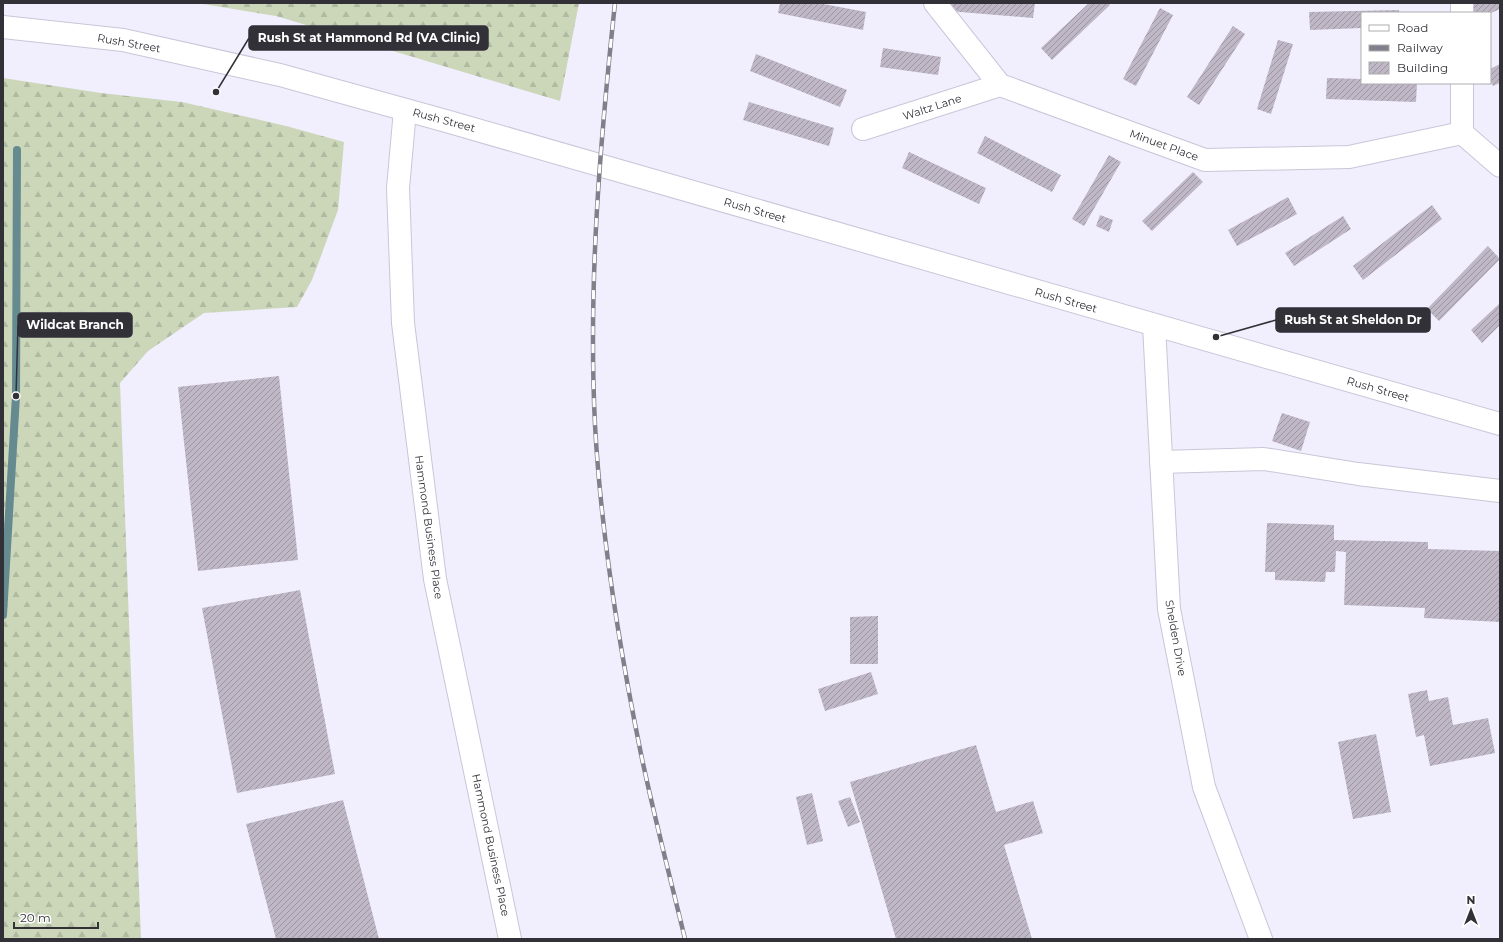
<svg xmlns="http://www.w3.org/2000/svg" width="1503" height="942" font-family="Montserrat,sans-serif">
	<defs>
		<pattern id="forest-firs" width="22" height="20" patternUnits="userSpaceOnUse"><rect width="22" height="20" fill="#ccd7ba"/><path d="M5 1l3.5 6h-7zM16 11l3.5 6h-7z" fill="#b0b9a1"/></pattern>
		<pattern id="building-hatch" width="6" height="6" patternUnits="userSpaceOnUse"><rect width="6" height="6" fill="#bfb6c6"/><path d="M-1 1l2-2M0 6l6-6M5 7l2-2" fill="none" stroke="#9c95a2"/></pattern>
	</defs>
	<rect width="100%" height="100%" fill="#f1effe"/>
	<g fill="url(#forest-firs)">
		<path d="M 197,3 L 579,3 L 560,101 L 276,16 Z"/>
		<path d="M 3,78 L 101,93 L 182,102 L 286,126 L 344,142 L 338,210 L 312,280 L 297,307 L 204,313 L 148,351 L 120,383 L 141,939 L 3,939 Z"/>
	</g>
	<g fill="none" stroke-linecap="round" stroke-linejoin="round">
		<path stroke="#658a90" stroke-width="8" d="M 3,615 L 16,396 L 17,150"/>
	</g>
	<g fill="url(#building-hatch)">
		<path d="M 780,3 L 818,3 L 866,12 L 863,30 L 778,13 Z"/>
		<path d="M 949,3 L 1035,3 L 1033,18 L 948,11 Z"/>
		<path d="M 1089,3 L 1108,3 L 1110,5 L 1052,60 L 1041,48 Z"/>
		<path d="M 1471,3 L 1500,3 L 1500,9 L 1491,13 L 1475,13 Z"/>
		<path d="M 1160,8 L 1173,15 L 1136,86 L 1123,79 Z"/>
		<path d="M 1399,10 L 1399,13 L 1362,13 L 1362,28 L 1310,30 L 1309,12 Z"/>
		<path d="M 1233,26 L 1245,34 L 1199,105 L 1187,97 Z"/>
		<path d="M 1278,40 L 1293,44 L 1271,114 L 1257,109 Z"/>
		<path d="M 883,48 L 941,57 L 938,75 L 880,67 Z"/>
		<path d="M 756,54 L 847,90 L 840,107 L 750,71 Z"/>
		<path d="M 1500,64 L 1500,83 L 1493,86 L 1490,80 L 1490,69 Z"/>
		<path d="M 1327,78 L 1362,79 L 1362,83 L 1417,83 L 1416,102 L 1326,99 Z"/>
		<path d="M 749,102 L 834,128 L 829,146 L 743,120 Z"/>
		<path d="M 985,136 L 1061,175 L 1052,192 L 977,153 Z"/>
		<path d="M 909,152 L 986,188 L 979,204 L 902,168 Z"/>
		<path d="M 1109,155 L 1121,162 L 1084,226 L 1072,219 Z"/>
		<path d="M 1193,172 L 1203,182 L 1152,231 L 1142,221 Z"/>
		<path d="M 1288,197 L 1297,214 L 1237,246 L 1228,230 Z"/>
		<path d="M 1432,205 L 1442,219 L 1363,280 L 1353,266 Z"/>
		<path d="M 1100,215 L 1113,220 L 1109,232 L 1096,226 Z"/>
		<path d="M 1343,216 L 1351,229 L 1294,266 L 1285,253 Z"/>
		<path d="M 1488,246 L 1500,259 L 1439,321 L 1427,309 Z"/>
		<path d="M 1500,303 L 1500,325 L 1482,343 L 1471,330 Z"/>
		<path d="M 279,376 L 298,560 L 198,571 L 178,387 Z"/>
		<path d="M 1282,413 L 1310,422 L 1301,451 L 1272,441 Z"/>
		<path d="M 1267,523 L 1334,525 L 1334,540 L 1428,542 L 1428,549 L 1500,551 L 1500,622 L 1424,618 L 1425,608 L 1344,605 L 1346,552 L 1336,551 L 1335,572 L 1326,572 L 1325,582 L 1275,580 L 1275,572 L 1265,572 Z"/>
		<path d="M 300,590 L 335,774 L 237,793 L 202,608 Z"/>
		<path d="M 878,616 L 878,664 L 850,664 L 850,617 Z"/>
		<path d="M 871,672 L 878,694 L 825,711 L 818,689 Z"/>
		<path d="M 1427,690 L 1429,701 L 1448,697 L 1453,725 L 1488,718 L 1495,753 L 1430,766 L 1424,735 L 1416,737 L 1408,694 Z"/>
		<path d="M 1376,734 L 1391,812 L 1353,819 L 1338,742 Z"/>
		<path d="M 976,745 L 996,812 L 1033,801 L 1043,833 L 1004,845 L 1032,939 L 896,939 L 850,782 Z"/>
		<path d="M 812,793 L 823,841 L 807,845 L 796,797 Z"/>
		<path d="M 850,797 L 860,822 L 848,827 L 838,801 Z"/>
		<path d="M 343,800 L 379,939 L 276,939 L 246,824 Z"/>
	</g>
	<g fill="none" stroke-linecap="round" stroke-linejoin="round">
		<g stroke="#c9c6d8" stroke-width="24">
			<g id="minor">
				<path d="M 935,3 L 1000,85 L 1205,160 L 1349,157 L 1462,133"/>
				<path d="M 1462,13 L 1462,3"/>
				<path d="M 3,27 L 123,40 L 280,75 L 446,121 L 1500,424"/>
				<path d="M 1462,83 L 1462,133 L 1500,166"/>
				<path d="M 405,110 L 398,188 L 403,323 L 435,579 L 510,939"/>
				<path d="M 863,129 L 1000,85"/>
				<path d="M 1154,325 L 1169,609 L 1204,787 L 1261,939"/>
				<path d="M 1161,462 L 1264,459 L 1358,474 L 1500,491"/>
			</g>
		</g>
		<use href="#minor" stroke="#fff" stroke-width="22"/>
		<g stroke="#81808a" stroke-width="4.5">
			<path id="rail" d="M 615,3 C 600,143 588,284 595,425 C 601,535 619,646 641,754 C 654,816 670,877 685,939"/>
		</g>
		<use href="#rail" stroke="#fff" stroke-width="3" stroke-dasharray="9" stroke-linecap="butt"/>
	</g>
	<g text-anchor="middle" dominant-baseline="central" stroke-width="4" stroke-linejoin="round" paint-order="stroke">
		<g font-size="11" fill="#323138" stroke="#fff">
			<text transform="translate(129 43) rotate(10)">Rush Street</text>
			<text transform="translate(932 107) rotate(-18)">Waltz Lane</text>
			<text transform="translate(444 120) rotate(15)">Rush Street</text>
			<text transform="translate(1164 145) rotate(20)">Minuet Place</text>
			<text transform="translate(755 210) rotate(16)">Rush Street</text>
			<text transform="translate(1066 300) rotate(16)">Rush Street</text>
			<text transform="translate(1378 389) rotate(16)">Rush Street</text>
			<text transform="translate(429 527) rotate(82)">Hammond Business Place</text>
			<text transform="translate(1176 638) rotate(80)">Shelden Drive</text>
			<text transform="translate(491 845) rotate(78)">Hammond Business Place</text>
		</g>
	</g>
	<path fill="none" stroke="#323138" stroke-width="1.5" d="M216 92L249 38M1216 337L1276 320M16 396L18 325"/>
	<g fill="#323138" stroke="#fff" stroke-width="1.5">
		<circle cx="216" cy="92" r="4"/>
		<circle cx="1216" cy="337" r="4"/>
		<circle cx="16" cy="396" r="4"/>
	</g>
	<g fill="#323138" stroke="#323138" stroke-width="1.5">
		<rect x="249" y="26" width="239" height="24" rx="4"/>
		<rect x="1276" y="308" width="154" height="24" rx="4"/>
		<rect x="18" y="313" width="114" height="24" rx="4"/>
	</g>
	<g font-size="12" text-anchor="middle" font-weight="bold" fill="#fff">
		<text x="369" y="42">Rush St at Hammond Rd (VA Clinic)</text>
		<text x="1353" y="324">Rush St at Sheldon Dr</text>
		<text x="75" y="329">Wildcat Branch</text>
	</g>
	<rect width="1503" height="942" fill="none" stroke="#323138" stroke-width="8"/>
	<rect x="1361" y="12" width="130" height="72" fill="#ffffff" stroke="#adadaf"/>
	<rect x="1369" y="25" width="20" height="6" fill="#ffffff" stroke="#adadaf"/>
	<text x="1397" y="32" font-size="12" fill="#323138">Road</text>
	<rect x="1369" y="45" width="20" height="6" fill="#81808a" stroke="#adadaf"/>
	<text x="1397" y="52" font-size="12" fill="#323138">Railway</text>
	<rect x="1369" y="62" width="20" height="12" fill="url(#building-hatch)" stroke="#adadaf"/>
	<text x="1397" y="72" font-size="12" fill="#323138">Building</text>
	<g transform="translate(1471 910)" stroke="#ffffff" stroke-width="3" paint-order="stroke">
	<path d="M0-3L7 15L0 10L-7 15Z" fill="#323138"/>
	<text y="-6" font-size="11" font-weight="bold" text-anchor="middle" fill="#323138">N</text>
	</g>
	<path d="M14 922v6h84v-6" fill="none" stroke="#323138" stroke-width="2"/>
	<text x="20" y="922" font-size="12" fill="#323138" stroke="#ffffff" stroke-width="3" paint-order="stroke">20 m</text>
</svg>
